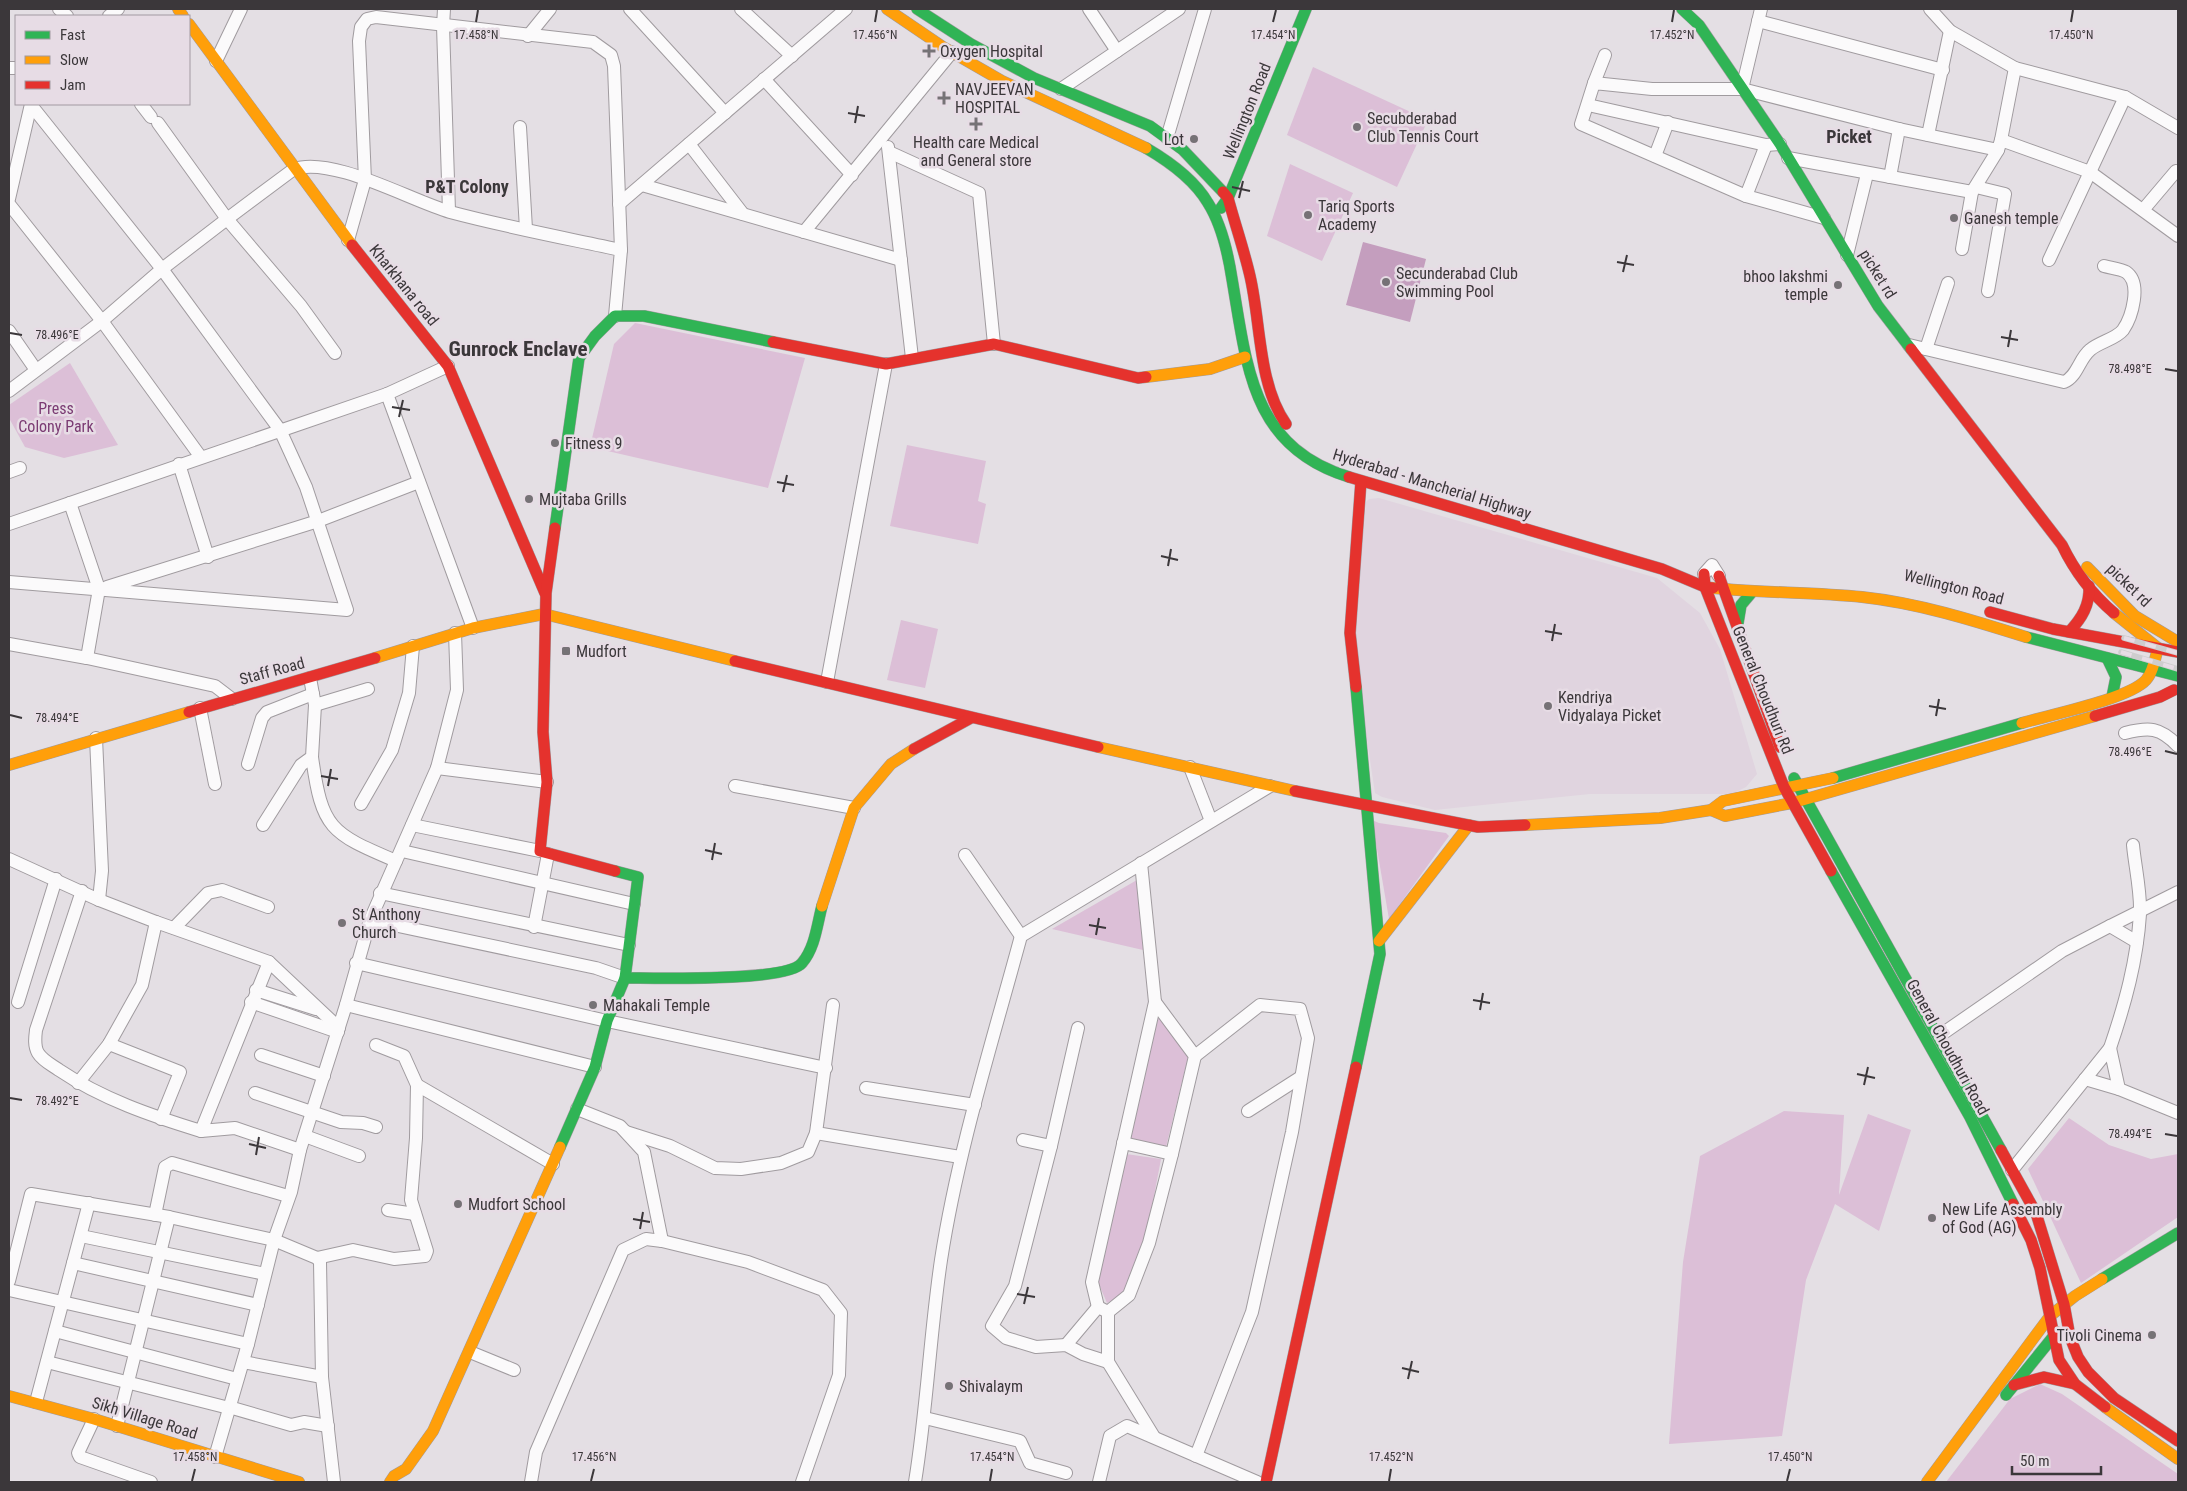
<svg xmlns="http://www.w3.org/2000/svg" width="2187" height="1491" font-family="'Roboto Condensed',sans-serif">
	<rect width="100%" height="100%" fill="#e4dfe4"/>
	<path fill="#e0d4df" d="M 1379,498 L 1657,578 L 1700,613 L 1720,649 L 1757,774 L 1746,787 L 1732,794 L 1590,794 L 1435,810 L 1382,797 L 1375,793 L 1353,647 L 1366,502 L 1369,499 Z"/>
	<g fill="#dcbfd7">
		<path d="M 1313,67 L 1428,120 L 1397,187 L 1287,135 Z"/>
		<path d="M 1290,164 L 1353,193 L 1322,261 L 1267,236 Z"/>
		<path d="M 635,323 L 805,358 L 768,488 L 590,447 L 614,344 Z"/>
		<path d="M 70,363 L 118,445 L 64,458 L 25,447 L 9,418 L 9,405 Z"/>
		<path d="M 907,445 L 986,461 L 978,501 L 986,504 L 978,544 L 890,526 Z"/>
		<path d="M 901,620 L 938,629 L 925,688 L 887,680 Z"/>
		<path d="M 1372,820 L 1379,823 L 1446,833 L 1449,836 L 1389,919 Z"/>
		<path d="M 1137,880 L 1143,950 L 1052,929 Z"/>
		<path d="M 1157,1013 L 1188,1057 L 1166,1147 L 1131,1138 Z"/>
		<path d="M 1784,1111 L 1844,1115 L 1839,1195 L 1868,1114 L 1911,1130 L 1879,1231 L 1835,1204 L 1806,1280 L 1782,1436 L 1669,1444 L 1683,1262 L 1700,1156 Z"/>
		<path d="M 2069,1118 L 2109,1145 L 2151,1159 L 2178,1154 L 2178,1217 L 2081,1283 L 2028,1169 Z"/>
		<path d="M 1126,1154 L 1161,1159 L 1146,1238 L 1123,1295 L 1107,1303 L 1098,1282 Z"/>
		<path d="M 2040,1384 L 2062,1394 L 2178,1474 L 2178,1482 L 1946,1482 L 2010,1399 Z"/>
	</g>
	<path fill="#c49ebe" d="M 1363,242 L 1426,259 L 1410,322 L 1346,305 Z"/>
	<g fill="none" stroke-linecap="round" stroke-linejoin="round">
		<g stroke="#a09b9f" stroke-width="14">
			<g id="street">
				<path d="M 59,9 L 67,16"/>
				<path d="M 444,9 L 443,26 L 449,211"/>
				<path d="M 630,9 L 725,113"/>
				<path d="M 741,9 L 792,56"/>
				<path d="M 1089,9 L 1117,51"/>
				<path d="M 1930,9 L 1950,31 L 2015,68 L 2125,97 L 2178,128"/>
				<path d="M 109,16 L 118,9"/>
				<path d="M 1758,21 L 1943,70"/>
				<path d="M 528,36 L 550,9"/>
				<path d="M 216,61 L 241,9"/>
				<path d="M 9,68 L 16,68"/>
				<path d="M 764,79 L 852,175"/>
				<path d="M 1594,83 L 1605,55"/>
				<path d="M 1061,89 L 1179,9"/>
				<path d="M 1742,89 L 1761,9"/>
				<path d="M 141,104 L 151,117"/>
				<path d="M 1588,105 L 1766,145 L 1780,144"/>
				<path d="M 158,123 L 227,219 L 301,306 L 335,353"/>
				<path d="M 520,127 L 526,229"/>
				<path d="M 1928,135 L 1950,31"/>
				<path d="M 1167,138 L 1205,9"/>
				<path d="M 2001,140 L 2015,68"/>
				<path d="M 689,144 L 743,214"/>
				<path d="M 888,147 L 912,358"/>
				<path d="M 889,152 L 979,193 L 994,344"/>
				<path d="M 1655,156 L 1668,122"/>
				<path d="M 1788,158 L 1972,192 L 1998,150"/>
				<path d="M 1890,177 L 1899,129"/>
				<path d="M 642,185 L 901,260"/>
				<path d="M 1976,187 L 2005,194 L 1988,291"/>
				<path d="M 1746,196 L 1766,145"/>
				<path d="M 9,199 L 31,104"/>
				<path d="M 9,204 L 102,321 L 200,456"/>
				<path d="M 619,204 L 846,9"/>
				<path d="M 2143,210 L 2176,171"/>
				<path d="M 1824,218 L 1746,196 L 1581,124 L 1594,83 L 1652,89 L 1742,89 L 1899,129 L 1998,150 L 2001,140 L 2090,172 L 2178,236"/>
				<path d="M 804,232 L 952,52"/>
				<path d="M 348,240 L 365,180 L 359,41 L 361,27 L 367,19 L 376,17 L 593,42 L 611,55 L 614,66 L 621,250"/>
				<path d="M 1962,249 L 1972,192"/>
				<path d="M 1847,255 L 1867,174"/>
				<path d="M 2049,260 L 2125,97"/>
				<path d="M 9,331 L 36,370"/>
				<path d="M 1909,345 L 2064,382 C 2077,377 2079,359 2090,350 C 2099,342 2116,339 2123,330 C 2132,317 2142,283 2126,272 C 2121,269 2111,268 2104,266"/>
				<path d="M 1926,349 L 1948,283"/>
				<path d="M 9,391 L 102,321 L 162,269 L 227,219 L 294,169 C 333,156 409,200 450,212 C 506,227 565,238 621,250 L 615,316"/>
				<path d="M 387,394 L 473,628"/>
				<path d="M 179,464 L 208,557"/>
				<path d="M 9,472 L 20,468"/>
				<path d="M 70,503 L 99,589 L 87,658"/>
				<path d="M 9,524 L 387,394 L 448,366"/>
				<path d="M 1704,574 L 1712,565 L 1719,576"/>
				<path d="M 9,582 L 347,610 L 306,487 L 280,430 L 162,269 L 31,105"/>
				<path d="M 107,587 L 318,521 L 419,482"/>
				<path d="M 9,644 L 87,658 L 215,686 L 232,699"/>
				<path d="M 827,682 L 886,364"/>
				<path d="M 315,705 L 368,689"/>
				<path d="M 200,708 L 215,784"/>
				<path d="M 2125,733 C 2149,727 2160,727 2178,746"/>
				<path d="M 96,738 L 102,871 L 99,900"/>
				<path d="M 312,757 C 322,829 330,833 396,861"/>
				<path d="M 248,764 L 262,718 L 267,712 L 313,694"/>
				<path d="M 1190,767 L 1211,821"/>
				<path d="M 437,768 L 547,782"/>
				<path d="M 735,786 L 854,808"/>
				<path d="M 361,804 L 392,750 L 409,693 L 413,646"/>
				<path d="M 263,825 L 301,765 L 312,757 L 315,705 L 310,678"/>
				<path d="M 412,825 L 540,851"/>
				<path d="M 402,851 L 634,904"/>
				<path d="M 965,855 L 1021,936"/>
				<path d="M 9,859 L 99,900 L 156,922"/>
				<path d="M 82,891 L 36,1030 C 35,1038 34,1046 38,1053 C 43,1061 52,1065 59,1070 C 102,1099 152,1116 201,1131"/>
				<path d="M 380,893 L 629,945"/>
				<path d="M 370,920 L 596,968 L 625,978"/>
				<path d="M 534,927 L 548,854"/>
				<path d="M 174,928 L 208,893 L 222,890 L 268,907"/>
				<path d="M 2137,942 L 2110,926 L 2178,892"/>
				<path d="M 356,963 L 607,1021 L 826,1068"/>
				<path d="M 256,990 L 316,1009"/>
				<path d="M 18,1002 L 56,879"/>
				<path d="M 251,1002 L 338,1032"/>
				<path d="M 346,1005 L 595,1067"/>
				<path d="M 833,1005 L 816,1133 L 960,1157"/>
				<path d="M 1939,1036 L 2062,951 L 2110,926"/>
				<path d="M 109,1044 L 180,1072 L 161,1119"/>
				<path d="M 2110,1048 C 2125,1004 2137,961 2140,914 C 2141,891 2135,867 2133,845"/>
				<path d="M 261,1055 L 324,1076"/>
				<path d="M 1195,1056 L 1260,1005 L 1300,1009 L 1308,1038 L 1292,1132 L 1252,1312 L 1196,1456"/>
				<path d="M 2085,1079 L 2119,1089"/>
				<path d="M 78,1083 L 109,1044 L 142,985 L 156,922 L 269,962"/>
				<path d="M 417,1085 L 553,1164"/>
				<path d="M 866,1088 L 975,1105"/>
				<path d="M 255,1093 L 341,1122 L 363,1123 L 376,1127"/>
				<path d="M 577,1109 L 620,1126 L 644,1152 L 662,1241"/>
				<path d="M 1248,1111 L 1301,1077"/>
				<path d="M 626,1132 L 670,1146 L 715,1168 L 741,1169 L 781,1163 L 808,1152 L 816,1133"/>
				<path d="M 305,1136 L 359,1156"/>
				<path d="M 1023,1140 L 1051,1146 L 1078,1028"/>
				<path d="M 1123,1143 L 1172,1154 L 1195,1056 L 1155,1002"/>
				<path d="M 1051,1146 L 1015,1286 L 992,1326 L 1006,1338 L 1036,1347 L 1066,1345 L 1083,1354 L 1108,1362"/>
				<path d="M 300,1150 L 235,1128 L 201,1131 L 269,962 L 339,1028"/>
				<path d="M 2012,1170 L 2110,1048 L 2119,1089 L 2178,1113"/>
				<path d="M 388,1210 L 415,1214"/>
				<path d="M 155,1215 L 165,1167 L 172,1163 L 288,1196"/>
				<path d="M 81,1236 L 265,1274"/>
				<path d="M 317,1258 L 353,1250 L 394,1259 L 425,1256 L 427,1251 L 411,1200 L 416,1138 L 417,1085 L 404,1056 L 376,1045"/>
				<path d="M 73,1263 L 258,1305"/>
				<path d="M 9,1281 L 31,1194 L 169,1217 L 274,1240 L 317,1258 L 320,1262 L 322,1377 L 334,1482"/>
				<path d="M 9,1290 L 248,1344"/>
				<path d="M 1098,1307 L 1092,1282 L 1155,1002 L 1141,863"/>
				<path d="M 1108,1312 L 1129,1295 L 1149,1243 L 1172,1154"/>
				<path d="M 55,1331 L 237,1379"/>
				<path d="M 1066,1345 L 1098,1307 L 1108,1312 L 1108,1362 L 1154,1437"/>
				<path d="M 470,1352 L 514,1370"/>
				<path d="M 47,1362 L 229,1408"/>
				<path d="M 243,1362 L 322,1377"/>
				<path d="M 36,1402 L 89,1203"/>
				<path d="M 229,1407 L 291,1425 L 304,1422 L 328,1426"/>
				<path d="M 925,1418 L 1020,1441 L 1030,1463 L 1066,1473"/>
				<path d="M 94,1419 L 78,1453 L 80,1457 L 151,1482"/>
				<path d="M 117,1426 L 169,1217"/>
				<path d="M 215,1457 L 248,1344 L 274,1240 L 291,1192 L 300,1150 L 346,1005 L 370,920 L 437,768 L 457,690 L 455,633"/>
				<path d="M 531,1482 L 536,1452 L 623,1250 L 646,1239 L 662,1241 L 748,1262 L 823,1290 L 841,1313 L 839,1375 L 802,1482"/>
				<path d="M 915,1482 C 927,1408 930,1334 941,1260 C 958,1150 992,1043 1021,936 L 1270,786"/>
				<path d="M 1099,1482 L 1110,1436 L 1127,1426 L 1257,1482"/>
			</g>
		</g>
		<g stroke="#a09b9f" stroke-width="12">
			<g id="fast">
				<path d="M 917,9 L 971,44 L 1034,78 L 1150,126 L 1183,150 L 1223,192"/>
				<path d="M 1682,9 L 1699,25 L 1780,144 L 1878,306 L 1911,349"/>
				<path d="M 1146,148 C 1170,162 1194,179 1208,203 C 1222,225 1228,253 1232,279 C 1247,366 1251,447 1349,477"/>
				<path d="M 1221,208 L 1228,198 L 1306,9"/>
				<path d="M 555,528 L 579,358 L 595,336 L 615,316 L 644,316 L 773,342"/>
				<path d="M 1738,623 L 1741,605 L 1752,592"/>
				<path d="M 2026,637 L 2178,676"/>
				<path d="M 2107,658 L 2116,677 L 2112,697"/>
				<path d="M 1794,778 L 2001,1150"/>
				<path d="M 1833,778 L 2022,723"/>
				<path d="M 1831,871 L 1970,1117 L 2013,1204"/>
				<path d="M 625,978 C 654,978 787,982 802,963 C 815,948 817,925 822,906"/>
				<path d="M 1356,1067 L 1380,954 L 1356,687"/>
				<path d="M 560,1147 L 595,1067 L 607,1021 L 625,978 L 638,877 L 615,871"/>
				<path d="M 2102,1279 L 2178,1233"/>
				<path d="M 2006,1395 L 2057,1332"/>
			</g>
		</g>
		<g stroke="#a09b9f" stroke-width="12">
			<g id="slow">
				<path d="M 178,9 L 183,16"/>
				<path d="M 887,9 L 943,47 L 1002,81 L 1146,148"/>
				<path d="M 189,24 L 352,245"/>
				<path d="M 1146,377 L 1210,369 L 1245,357"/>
				<path d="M 2087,567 L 2135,616 L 2178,642"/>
				<path d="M 1713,588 C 1763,593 1813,592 1862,597 C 1918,603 1972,620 2026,637"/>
				<path d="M 375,658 L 473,628 L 544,614 L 735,661"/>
				<path d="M 2022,723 C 2049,715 2129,699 2146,680 C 2153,672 2155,659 2158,648 L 2114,613"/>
				<path d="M 1098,747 L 1295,791"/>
				<path d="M 9,765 L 189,712"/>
				<path d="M 1711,810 L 1725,816 L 1792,803 L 2095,716"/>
				<path d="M 1525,825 L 1660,818 L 1711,810 L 1723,801 L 1833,778"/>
				<path d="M 822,906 L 854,808 L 891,764 L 914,749"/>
				<path d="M 1379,941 L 1469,825"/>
				<path d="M 9,1396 L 94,1419 L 299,1482"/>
				<path d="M 2105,1407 L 2178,1459"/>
				<path d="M 390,1482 L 394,1476 L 406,1469 L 433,1431 L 560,1147"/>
				<path d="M 1927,1482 L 2050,1316 L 2075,1296 L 2102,1279"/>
			</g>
		</g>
		<g stroke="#a09b9f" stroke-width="12">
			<g id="jam">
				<path d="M 1223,192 L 1228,198 C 1235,224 1244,250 1250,276 C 1261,323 1258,384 1286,424"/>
				<path d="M 352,245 L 448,366 L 545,593"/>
				<path d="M 773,342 L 886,364 L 994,344 L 1138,378 L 1146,377"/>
				<path d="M 1911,349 L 2062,545 C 2074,570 2093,595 2114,613"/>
				<path d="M 1349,477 L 1662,569 L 1705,587 L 1713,588"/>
				<path d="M 555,528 L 546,593 L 543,732 L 547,782 L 540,851 L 615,871"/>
				<path d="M 1704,574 L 1705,587 L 1784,787 L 1831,871"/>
				<path d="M 1719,576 L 1780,747"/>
				<path d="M 1990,612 L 2053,629 L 2178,652"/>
				<path d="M 2069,632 C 2082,618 2090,605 2089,586"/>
				<path d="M 735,661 L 1098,747"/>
				<path d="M 1356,687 L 1350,633 L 1361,481"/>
				<path d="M 189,712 L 375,658"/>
				<path d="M 2095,716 L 2160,697 L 2174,690"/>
				<path d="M 914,749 L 971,718"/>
				<path d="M 1295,791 L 1478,827 L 1525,825"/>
				<path d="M 2001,1150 L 2036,1213 L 2064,1304 L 2070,1337 L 2078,1357 L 2088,1372 L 2114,1398 L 2178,1441"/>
				<path d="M 2013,1204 L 2031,1240 L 2040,1268 L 2059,1360 L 2075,1384 L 2105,1407"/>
				<path d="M 2014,1385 L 2044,1377 L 2075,1384"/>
				<path d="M 1266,1482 L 1356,1067"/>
			</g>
		</g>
		<use href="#street" stroke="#fbfafb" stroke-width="12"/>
		<use href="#fast" stroke="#30b455" stroke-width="11"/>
		<use href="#slow" stroke="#ff9f0a" stroke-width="11"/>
		<use href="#jam" stroke="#e5322d" stroke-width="11"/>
		<g stroke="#cecdce" stroke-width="5.5">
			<g id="rail">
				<path d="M 2124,638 L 2178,653"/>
				<path d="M 2121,652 L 2178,669"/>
			</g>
		</g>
		<use href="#rail" stroke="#e7dce5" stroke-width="4" stroke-dasharray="11" stroke-linecap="butt"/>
	</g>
	<path fill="none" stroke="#3b373a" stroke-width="2" d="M 476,22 L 478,10M 875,22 L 877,10M 1273,22 L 1276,10M 1672,22 L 1674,10M 2071,22 L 2073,10M 848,113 L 865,116M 855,123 L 858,106M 1232,187 L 1250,191M 1239,198 L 1243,181M 1617,262 L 1634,265M 1623,272 L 1627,255M 10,333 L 22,335M 2001,337 L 2018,340M 2008,347 L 2011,330M 2165,369 L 2177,371M 392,407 L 410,410M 399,417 L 403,400M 777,482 L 794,485M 783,492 L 787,475M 1161,556 L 1178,560M 1168,566 L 1171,549M 1545,631 L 1562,634M 1552,641 L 1555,624M 1929,706 L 1946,709M 10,715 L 22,718M 1936,716 L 1939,699M 2165,751 L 2177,754M 321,776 L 338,779M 328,786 L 331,769M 705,850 L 722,854M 712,860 L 715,843M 1089,925 L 1106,928M 1096,935 L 1099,918M 1473,1000 L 1490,1003M 1480,1010 L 1483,993M 1857,1074 L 1875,1078M 1864,1085 L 1868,1067M 10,1098 L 22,1100M 2165,1134 L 2177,1136M 249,1144 L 266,1148M 256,1155 L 259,1137M 633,1219 L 650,1222M 640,1229 L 643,1212M 1017,1294 L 1035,1297M 1024,1304 L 1028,1287M 1402,1368 L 1419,1372M 1408,1379 L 1412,1361M 192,1481 L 195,1469M 591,1481 L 594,1469M 990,1481 L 992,1469M 1389,1481 L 1391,1469M 1787,1481 L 1790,1469"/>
	<g fill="#767276" stroke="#e7dce5" stroke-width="2">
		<path d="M926.5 43.5h5v5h5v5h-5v5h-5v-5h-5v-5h5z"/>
		<path d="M941.5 90.5h5v5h5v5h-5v5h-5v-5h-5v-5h5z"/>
		<path d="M973.5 116.5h5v5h5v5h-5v5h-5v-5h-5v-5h5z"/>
		<circle cx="1357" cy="127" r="5"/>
		<circle cx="1194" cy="139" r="5"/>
		<circle cx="1308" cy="215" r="5"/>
		<circle cx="1954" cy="218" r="5"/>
		<circle cx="1386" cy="282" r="5"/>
		<circle cx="1838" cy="285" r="5"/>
		<circle cx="555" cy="443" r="5"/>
		<circle cx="529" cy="499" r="5"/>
		<rect x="561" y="646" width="10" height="10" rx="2.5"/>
		<circle cx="1548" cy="706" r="5"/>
		<circle cx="342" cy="923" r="5"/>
		<circle cx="593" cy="1005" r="5"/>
		<circle cx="458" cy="1204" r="5"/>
		<circle cx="1932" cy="1218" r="5"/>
		<circle cx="2152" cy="1335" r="5"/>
		<circle cx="949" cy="1386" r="5"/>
	</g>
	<g text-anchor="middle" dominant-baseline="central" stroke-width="5" stroke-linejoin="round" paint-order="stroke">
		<g font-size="16" fill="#3b373a" stroke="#e7dce5" text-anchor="start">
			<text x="940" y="51">Oxygen Hospital</text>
			<text x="955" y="89">NAVJEEVAN<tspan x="955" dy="18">HOSPITAL</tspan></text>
			<text x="1367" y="118">Secubderabad<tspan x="1367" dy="18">Club Tennis Court</tspan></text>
			<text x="1184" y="139" text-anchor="end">Lot</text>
			<text x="976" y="142" text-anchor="middle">Health care Medical<tspan x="976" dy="18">and General store</tspan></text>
			<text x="1318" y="206">Tariq Sports<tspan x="1318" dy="18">Academy</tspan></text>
			<text x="1964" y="218">Ganesh temple</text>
			<text x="1396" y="273">Secunderabad Club<tspan x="1396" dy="18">Swimming Pool</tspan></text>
			<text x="1828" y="276" text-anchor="end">bhoo lakshmi<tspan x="1828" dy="18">temple</tspan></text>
			<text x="565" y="443">Fitness 9</text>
			<text x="539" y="499">Mujtaba Grills</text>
			<text x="576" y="651">Mudfort</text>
			<text x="1558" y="697">Kendriya<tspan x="1558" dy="18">Vidyalaya Picket</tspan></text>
			<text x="352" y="914">St Anthony<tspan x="352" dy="18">Church</tspan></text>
			<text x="603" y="1005">Mahakali Temple</text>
			<text x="468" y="1204">Mudfort School</text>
			<text x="1942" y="1209">New Life Assembly<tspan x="1942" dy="18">of God (AG)</tspan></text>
			<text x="2142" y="1335" text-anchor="end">Tivoli Cinema</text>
			<text x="959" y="1386">Shivalaym</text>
		</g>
		<g font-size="16" fill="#3b373a" stroke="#e7dce5">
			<text transform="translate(1247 111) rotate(-68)">Wellington Road</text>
			<text transform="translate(1878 274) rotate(58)">picket rd</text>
			<text transform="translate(404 285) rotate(51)">Kharkhana road</text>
			<text transform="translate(1432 484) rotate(17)">Hyderabad - Mancherial Highway</text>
			<text transform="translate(2129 585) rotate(44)">picket rd</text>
			<text transform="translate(1954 587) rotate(14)">Wellington Road</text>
			<text transform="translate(272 671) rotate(-15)">Staff Road</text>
			<text transform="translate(1763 690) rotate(68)">General Choudhuri Rd</text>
			<text transform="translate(1948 1047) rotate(61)">General Choudhuri Road</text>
			<text transform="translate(145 1418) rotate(17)">Sikh Village Road</text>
		</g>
		<g font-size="16" fill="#7b3b73" stroke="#e7dce5">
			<text x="56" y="408">Press<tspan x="56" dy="18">Colony Park</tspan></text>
		</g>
		<g font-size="18" font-weight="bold" fill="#3b373a" stroke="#e7dce5">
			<text x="1849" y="136">Picket</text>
			<text x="467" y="186">P&amp;T Colony</text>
		</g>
		<g font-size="21" font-weight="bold" fill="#3b373a" stroke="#e7dce5">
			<text x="518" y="349">Gunrock Enclave</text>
		</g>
	</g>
	<g font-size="12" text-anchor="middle" fill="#3b373a" stroke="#e7dce5" stroke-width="5" stroke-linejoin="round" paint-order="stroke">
		<text x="476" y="39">17.458°N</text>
		<text x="875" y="39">17.456°N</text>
		<text x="1273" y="39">17.454°N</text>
		<text x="1672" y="39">17.452°N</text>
		<text x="2071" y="39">17.450°N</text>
		<text x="57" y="339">78.496°E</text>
		<text x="2130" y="373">78.498°E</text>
		<text x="57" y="722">78.494°E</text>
		<text x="2130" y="756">78.496°E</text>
		<text x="57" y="1105">78.492°E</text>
		<text x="2130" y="1138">78.494°E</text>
		<text x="195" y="1461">17.458°N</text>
		<text x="594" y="1461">17.456°N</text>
		<text x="992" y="1461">17.454°N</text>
		<text x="1391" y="1461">17.452°N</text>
		<text x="1790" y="1461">17.450°N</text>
	</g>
	<rect width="2187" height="1491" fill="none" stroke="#3b373a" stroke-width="20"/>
	<rect x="15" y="15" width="175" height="90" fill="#e7dce5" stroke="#a29aa1"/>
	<rect x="25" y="31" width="25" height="8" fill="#30b455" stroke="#a29aa1"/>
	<text x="60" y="40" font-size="15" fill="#3b373a">Fast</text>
	<rect x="25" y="56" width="25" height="8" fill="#ff9f0a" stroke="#a29aa1"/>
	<text x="60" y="65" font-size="15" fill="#3b373a">Slow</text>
	<rect x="25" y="81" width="25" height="8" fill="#e5322d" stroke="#a29aa1"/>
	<text x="60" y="90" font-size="15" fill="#3b373a">Jam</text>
	<path d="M2012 1466v8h89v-8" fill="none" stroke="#3b373a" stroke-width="2.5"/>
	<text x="2020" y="1466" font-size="15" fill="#3b373a" stroke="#e7dce5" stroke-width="4" paint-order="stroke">50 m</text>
</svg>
